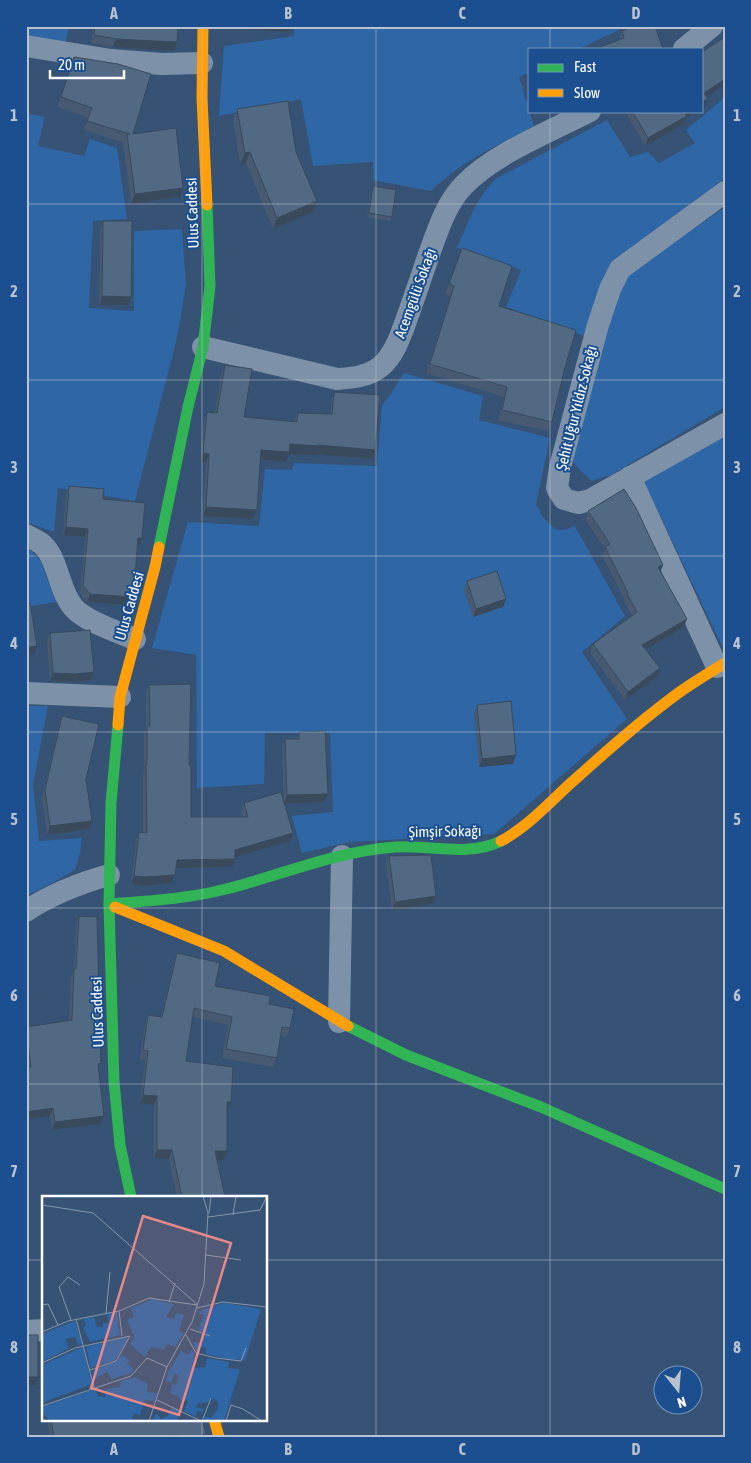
<svg xmlns="http://www.w3.org/2000/svg" width="751" height="1463" font-family="'Asap Condensed',sans-serif">
	<rect width="100%" height="100%" fill="#365274"/>
	<g fill="#2f66a5">
		<path d="M 26,26 L 69,26 L 66,42 L 26,35 Z"/>
		<path d="M 295,26 L 627,26 L 579,49 L 530,49 L 530,72 L 519,77 L 534,126 C 498,145 460,162 431,191 L 373,180 L 373,162 L 313,166 L 301,99 L 219,116 L 224,46 L 294,36 Z"/>
		<path d="M 725,97 L 725,178 L 628,251 L 584,336 L 506,307 L 521,270 L 457,248 C 468,223 476,197 497,178 L 607,120 L 630,157 L 648,152 L 659,163 L 695,143 L 686,130 Z"/>
		<path d="M 26,113 L 45,117 L 38,146 L 84,156 L 90,139 L 117,148 L 127,219 L 93,221 L 89,308 L 134,311 L 134,231 L 182,229 L 186,284 L 182,310 L 176,342 L 135,501 L 58,488 L 54,532 L 26,522 Z"/>
		<path d="M 725,207 L 725,407 L 611,475 L 592,481 L 581,471 L 572,460 L 620,285 L 629,274 Z"/>
		<path d="M 404,373 L 483,396 L 479,420 L 550,438 L 536,504 L 543,517 L 555,529 L 564,530 L 575,526 L 625,616 L 582,652 L 627,719 L 494,834 L 350,842 L 302,853 L 292,816 L 333,812 L 330,733 L 265,733 L 264,784 L 197,788 L 196,655 L 152,648 L 188,522 L 259,526 L 265,469 L 292,470 L 294,463 L 377,466 L 382,405 L 390,395 Z"/>
		<path d="M 725,436 L 725,652 L 644,482 Z"/>
		<path d="M 26,545 L 41,562 L 56,602 L 26,607 Z"/>
		<path d="M 26,706 L 48,706 L 33,785 L 39,841 L 82,838 L 80,853 L 75,870 L 54,882 L 26,896 Z"/>
	</g>
	<g fill="none" stroke-linecap="round" stroke-linejoin="round">
		<g stroke="#7d92a8" stroke-width="22">
			<path d="M 26,46 L 111,60 L 162,64 L 202,63"/>
			<path d="M 684,49 L 712,26"/>
			<path d="M 725,192 L 620,269 L 610,289 L 598,325 L 560,467 L 557,488 L 564,499 L 578,503 L 590,500 L 725,424"/>
			<path d="M 203,347 L 337,379 C 352,378 367,377 380,367 C 394,356 401,335 407,318 C 414,298 421,278 428,257 C 437,233 445,205 463,186 C 493,154 551,131 590,111"/>
			<path d="M 630,477 L 717,667"/>
			<path d="M 26,535 C 31,538 38,541 43,545 C 58,559 59,591 73,607 C 84,621 118,632 135,639"/>
			<path d="M 26,693 L 120,697"/>
			<path d="M 26,911 C 52,894 80,883 109,875"/>
			<path d="M 339,1022 L 342,856"/>
			<path d="M 26,1331 L 44,1330"/>
		</g>
		<g stroke="#30b455" stroke-width="11">
			<path d="M 159,547 L 188,407 L 203,347 L 210,286 L 207,205"/>
			<path d="M 118,725 L 111,803 L 109,904 L 114,1082 L 120,1145 L 131,1197"/>
			<path d="M 109,904 C 148,901 187,899 226,889 C 282,875 337,851 396,847 C 430,845 469,857 501,841"/>
			<path d="M 348,1026 L 406,1055 L 541,1107 L 725,1189"/>
		</g>
		<g stroke="#ff9f0a" stroke-width="11">
			<path d="M 203,26 L 202,98 L 207,205"/>
			<path d="M 118,725 L 120,697 L 155,567 L 159,547"/>
			<path d="M 501,841 C 531,825 554,797 580,775 C 611,747 643,719 677,694 C 692,683 709,673 725,663"/>
			<path d="M 115,907 L 224,951 L 348,1026"/>
			<path d="M 214,1419 L 219,1437"/>
		</g>
	</g>
	<g fill="#475a72">
		<path d="M 94,26 L 178,26 L 177,42 L 174,51 L 113,47 L 91,43 Z"/>
		<path d="M 622,31 L 663,49 L 619,40 Z"/>
		<path d="M 74,57 L 133,134 L 180,197 L 131,204 L 123,144 L 124,143 L 84,130 L 88,118 L 57,107 Z"/>
		<path d="M 237,109 L 317,201 L 313,212 L 273,229 L 246,163 L 240,164 L 233,120 Z"/>
		<path d="M 625,111 L 697,111 L 686,118 L 684,124 L 645,146 Z"/>
		<path d="M 373,186 L 392,217 L 390,221 L 367,217 L 372,190 Z"/>
		<path d="M 103,221 L 128,305 L 99,305 L 100,229 Z"/>
		<path d="M 462,248 L 499,306 L 564,371 L 552,422 L 548,431 L 498,420 L 504,397 L 426,373 L 451,296 L 445,294 Z"/>
		<path d="M 225,365 L 244,417 L 294,422 L 298,413 L 330,414 L 331,401 L 334,392 L 375,450 L 372,459 L 315,454 L 315,455 L 289,454 L 286,462 L 260,460 L 257,510 L 253,519 L 203,516 L 206,463 L 200,462 L 204,421 L 207,412 L 215,412 L 221,374 Z"/>
		<path d="M 69,486 L 103,499 L 139,546 L 137,546 L 131,597 L 128,605 L 87,602 L 80,594 L 85,537 L 63,535 L 66,494 Z"/>
		<path d="M 588,511 L 663,565 L 660,571 L 684,627 L 646,649 L 657,677 L 625,700 L 590,653 L 593,644 L 632,616 L 624,602 L 625,600 L 602,555 L 605,549 L 585,519 Z"/>
		<path d="M 467,581 L 506,599 L 503,607 L 473,617 L 464,590 Z"/>
		<path d="M 50,633 L 94,672 L 91,680 L 72,682 L 50,681 L 47,641 Z"/>
		<path d="M 149,685 L 189,765 L 191,817 L 243,817 L 241,811 L 244,803 L 284,803 L 282,748 L 285,739 L 296,739 L 299,732 L 328,794 L 325,802 L 284,804 L 290,841 L 235,857 L 235,859 L 232,867 L 176,868 L 175,875 L 172,883 L 142,886 L 131,884 L 136,840 L 139,832 L 143,832 L 143,774 L 144,771 L 144,734 L 146,728 L 146,693 Z"/>
		<path d="M 477,705 L 513,764 L 479,767 L 474,713 Z"/>
		<path d="M 62,716 L 86,779 L 92,821 L 89,829 L 47,835 L 42,799 L 59,724 Z"/>
		<path d="M 389,856 L 436,896 L 433,904 L 392,910 L 386,864 Z"/>
		<path d="M 79,916 L 99,1070 L 101,1124 L 52,1130 L 50,1116 L 27,1067 L 26,1061 L 26,1027 L 69,1021 L 71,977 L 74,969 L 76,925 Z"/>
		<path d="M 177,953 L 215,986 L 269,1004 L 290,1028 L 287,1037 L 281,1036 L 277,1058 L 273,1067 L 222,1058 L 228,1025 L 193,1017 L 186,1061 L 228,1111 L 227,1111 L 224,1160 L 217,1160 L 225,1197 L 177,1197 L 169,1159 L 154,1158 L 154,1105 L 140,1103 L 145,1060 L 140,1059 L 145,1024 L 148,1015 L 161,1017 L 174,962 Z"/>
		<path d="M 43,1360 L 44,1360 L 44,1394 L 40,1368 Z"/>
		<path d="M 47,1419 L 202,1419 L 205,1437 L 50,1437 Z"/>
	</g>
	<g fill="#394a5c">
		<path d="M 238,26 L 290,26 L 287,32 L 237,28 Z"/>
		<path d="M 116,39 L 177,42 L 174,51 L 113,47 Z"/>
		<path d="M 725,79 L 725,85 L 702,100 L 704,93 Z"/>
		<path d="M 708,99 L 705,107 L 702,108 L 702,102 Z"/>
		<path d="M 687,111 L 697,111 L 686,118 L 684,124 L 645,146 L 648,138 Z"/>
		<path d="M 250,152 L 246,163 L 240,164 L 245,153 Z"/>
		<path d="M 183,188 L 180,197 L 131,204 L 135,194 Z"/>
		<path d="M 317,201 L 313,212 L 273,229 L 277,218 Z"/>
		<path d="M 102,296 L 131,297 L 128,305 L 99,305 Z"/>
		<path d="M 290,444 L 318,445 L 375,450 L 372,459 L 315,454 L 315,455 L 289,454 L 286,462 L 257,459 L 261,450 Z"/>
		<path d="M 203,453 L 209,454 L 206,463 L 200,462 Z"/>
		<path d="M 206,507 L 257,510 L 253,519 L 203,516 Z"/>
		<path d="M 66,527 L 88,529 L 85,537 L 63,535 Z"/>
		<path d="M 138,538 L 142,538 L 139,546 L 135,546 Z"/>
		<path d="M 663,565 L 660,573 L 658,567 Z"/>
		<path d="M 90,594 L 131,597 L 128,605 L 87,602 Z"/>
		<path d="M 506,599 L 503,607 L 473,617 L 476,609 Z"/>
		<path d="M 687,619 L 684,627 L 639,653 L 642,645 Z"/>
		<path d="M 37,646 L 34,654 L 26,656 L 26,648 Z"/>
		<path d="M 660,668 L 657,677 L 625,700 L 628,692 Z"/>
		<path d="M 94,672 L 91,680 L 72,682 L 50,681 L 53,673 Z"/>
		<path d="M 516,755 L 513,764 L 479,767 L 482,759 Z"/>
		<path d="M 328,794 L 325,802 L 284,804 L 287,795 Z"/>
		<path d="M 92,821 L 89,829 L 47,835 L 50,826 Z"/>
		<path d="M 293,833 L 290,841 L 232,858 L 235,850 Z"/>
		<path d="M 235,859 L 232,867 L 174,868 L 177,860 Z"/>
		<path d="M 175,875 L 172,883 L 142,886 L 131,884 L 134,876 Z"/>
		<path d="M 436,896 L 433,904 L 392,910 L 395,902 Z"/>
		<path d="M 143,1095 L 157,1096 L 154,1105 L 140,1103 Z"/>
		<path d="M 227,1102 L 231,1102 L 228,1111 L 224,1111 Z"/>
		<path d="M 53,1108 L 50,1116 L 26,1119 L 26,1112 Z"/>
		<path d="M 104,1116 L 101,1124 L 52,1130 L 55,1122 Z"/>
		<path d="M 157,1150 L 172,1150 L 169,1159 L 154,1158 Z"/>
		<path d="M 215,1151 L 227,1151 L 224,1160 L 212,1160 Z"/>
		<path d="M 26,1377 L 38,1377 L 35,1385 L 26,1385 Z"/>
		<path d="M 206,1434 L 205,1437 L 196,1437 Z"/>
	</g>
	<g fill="#526984" stroke="#394a5c">
		<path d="M 95,26 L 178,26 L 177,42 L 116,39 L 94,35 Z"/>
		<path d="M 634,26 L 655,26 L 663,49 L 595,49 L 624,38 L 622,31 Z"/>
		<path d="M 725,37 L 725,79 L 704,93 L 708,99 L 702,102 L 702,52 Z"/>
		<path d="M 74,57 L 118,64 L 151,74 L 133,134 L 176,128 L 183,188 L 135,194 L 127,134 L 130,134 L 87,121 L 92,108 L 61,97 Z"/>
		<path d="M 288,101 L 296,152 L 317,201 L 277,218 L 250,152 L 245,153 L 237,109 Z"/>
		<path d="M 632,111 L 687,111 L 685,113 L 687,116 L 648,138 Z"/>
		<path d="M 373,186 L 396,190 L 392,217 L 369,213 Z"/>
		<path d="M 103,221 L 132,221 L 131,297 L 102,296 Z"/>
		<path d="M 462,248 L 512,266 L 499,306 L 576,330 L 564,371 L 552,422 L 502,410 L 507,387 L 430,364 L 454,286 L 449,284 Z"/>
		<path d="M 225,365 L 252,369 L 244,417 L 297,422 L 298,413 L 332,414 L 334,392 L 380,395 L 375,450 L 318,445 L 318,446 L 290,444 L 289,452 L 261,450 L 257,510 L 206,507 L 209,454 L 203,453 L 207,412 L 217,413 Z"/>
		<path d="M 69,486 L 104,489 L 103,499 L 145,503 L 142,538 L 138,538 L 134,588 L 131,597 L 90,594 L 83,586 L 88,529 L 66,527 Z"/>
		<path d="M 624,489 L 636,508 L 663,565 L 658,567 L 687,619 L 642,645 L 660,668 L 628,692 L 593,644 L 637,612 L 627,594 L 628,593 L 605,547 L 610,544 L 588,511 Z"/>
		<path d="M 497,571 L 506,599 L 476,609 L 467,581 Z"/>
		<path d="M 30,603 L 37,646 L 26,648 L 26,604 Z"/>
		<path d="M 90,630 L 94,672 L 75,674 L 53,673 L 50,633 Z"/>
		<path d="M 191,684 L 189,765 L 191,765 L 191,817 L 248,817 L 244,803 L 281,792 L 293,833 L 235,850 L 235,859 L 177,860 L 175,875 L 145,877 L 134,876 L 139,832 L 147,833 L 146,765 L 147,765 L 147,726 L 150,726 L 149,685 Z"/>
		<path d="M 511,701 L 516,755 L 482,759 L 477,705 Z"/>
		<path d="M 62,716 L 99,724 L 86,779 L 92,821 L 50,826 L 45,790 Z"/>
		<path d="M 325,731 L 328,794 L 287,795 L 285,739 L 299,739 L 299,732 Z"/>
		<path d="M 431,855 L 436,896 L 395,902 L 389,856 Z"/>
		<path d="M 79,916 L 97,917 L 101,1063 L 98,1064 L 104,1116 L 55,1122 L 53,1108 L 26,1112 L 26,1067 L 31,1067 L 26,1027 L 72,1020 L 74,969 L 76,969 Z"/>
		<path d="M 177,953 L 220,963 L 215,986 L 270,996 L 269,1004 L 294,1009 L 290,1028 L 282,1027 L 277,1058 L 226,1049 L 232,1017 L 194,1008 L 186,1061 L 233,1067 L 231,1102 L 227,1102 L 227,1151 L 215,1151 L 225,1197 L 182,1197 L 172,1150 L 157,1150 L 157,1096 L 143,1095 L 148,1051 L 143,1050 L 148,1015 L 162,1017 Z"/>
		<rect x="26" y="1335" width="12" height="42"/>
		<path d="M 51,1419 L 202,1419 L 206,1434 L 196,1437 L 177,1437 L 177,1435 L 167,1437 L 54,1437 Z"/>
	</g>
	<path fill="none" stroke="#b9c2ce" stroke-width="1" stroke-opacity="0.55" d="M 202,26 L 202,1197M 376,26 L 376,1437M 550,26 L 550,49M 550,111 L 550,1437M 26,204 L 725,204M 26,380 L 725,380M 26,556 L 725,556M 26,732 L 725,732M 26,908 L 725,908M 26,1084 L 725,1084M 26,1260 L 44,1260M 266,1260 L 725,1260M 202,1419 L 202,1437"/>
	<g text-anchor="middle" dominant-baseline="central" stroke-width="4" stroke-linejoin="round" paint-order="stroke">
		<g font-size="15" fill="#fff" stroke="#1b4f8f">
			<text transform="translate(192 213) rotate(-92)">Ulus Caddesi</text>
			<text transform="translate(415 293) rotate(-70)">Acemgülü Sokağı</text>
			<text transform="translate(576 408) rotate(-76)">Şehit Uğur Yıldız Sokağı</text>
			<text transform="translate(129 606) rotate(-74)">Ulus Caddesi</text>
			<text transform="translate(445 831) rotate(-1)">Şimşir Sokağı</text>
			<text transform="translate(97 1012) rotate(-92)">Ulus Caddesi</text>
		</g>
	</g>
	<g transform="translate(42 1196)">
		<rect width="225" height="225" fill="#365274"/>
		<path d="M 111,103 L 132,108 L 124,121 L 132,123 L 134,117 L 142,119 L 137,135 L 142,137 L 133,151 L 125,148 L 122,154 L 109,151 L 103,161 L 88,148 L 92,140 L 85,124 L 92,121 L 89,112 ZM 182,107 L 219,113 L 203,164 L 186,163 L 164,158 L 164,152 L 156,150 L 155,156 L 152,151 L 152,146 L 161,147 L 161,136 L 156,134 L 162,119 L 157,118 L 159,114 ZM 75,116 L 78,139 L 48,146 L 41,131 L 44,130 L 42,123 L 52,121 L 55,131 L 61,131 L 61,128 L 67,126 L 65,118 ZM 33,125 L 40,148 L 36,149 L 33,141 L 23,143 L 27,152 L 0,166 L 0,138 ZM 85,141 L 86,144 L 73,164 L 49,172 L 44,151 ZM 41,151 L 50,188 L 0,207 L 0,169 ZM 149,154 L 153,157 L 150,172 L 163,171 L 165,162 L 187,166 L 186,172 L 198,173 L 182,225 L 162,225 L 163,220 L 169,222 L 176,213 L 176,206 L 171,202 L 164,207 L 156,207 L 154,211 L 162,213 L 161,216 L 155,215 L 154,221 L 142,215 L 146,205 L 141,202 L 139,205 L 137,200 L 128,197 L 130,188 L 134,189 L 137,179 L 132,178 L 129,187 L 124,185 L 126,176 L 139,155 L 147,159 ZM 80,158 L 88,165 L 85,168 L 92,173 L 89,177 L 70,183 L 65,176 L 52,183 L 50,175 L 75,165 ZM 93,181 L 106,188 L 105,196 L 115,197 L 112,205 L 103,204 L 98,219 L 92,218 L 90,222 L 95,225 L 8,225 L 0,216 L 0,211 L 53,193 L 56,200 L 63,201 L 64,193 L 78,191 L 79,185 ZM 130,211 L 137,215 L 135,225 L 110,225 L 114,217 L 119,223 L 126,220 Z" fill="#2f66a5"/>
		<path fill="none" stroke="#8697ac" stroke-width="1" d="M 0,9 L 51,17 L 156,109M 167,17 L 169,0M 191,19 L 194,0M 166,21 L 218,14 L 225,0M 164,59 L 199,64M 127,106 L 133,87M 0,109 L 6,108 L 16,129M 155,112 L 181,106 L 225,111M 77,115 L 80,140M 64,117 L 68,76M 34,123 L 52,191M 29,124 L 17,91 L 26,81 L 38,89M 148,133 L 168,140M 0,136 L 26,125 L 77,115 L 107,102 L 155,109M 144,139 L 154,157 L 174,162 L 199,165 L 204,152M 0,167 L 33,152 L 88,140 L 74,165 L 48,174M 115,204 L 159,225M 0,210 L 89,180 L 105,162 L 125,171M 107,225 L 125,171 L 150,126 L 162,88 L 166,17 L 161,0M 160,225 L 169,202M 184,225 L 189,209 L 201,213 L 220,225"/>
		<path fill="#e88989" fill-opacity="0.15" stroke="#e88989" stroke-width="2.5" d="M 101,20 L 189,47 L 137,219 L 49,192 Z"/>
		<rect width="225" height="225" fill="none" stroke="#fff" stroke-width="2.5"/>
	</g>
	<rect width="751" height="1463" fill="none" stroke="#1b4f8f" stroke-width="55"/>
	<rect x="528" y="48" width="175" height="65" fill="#1b4f8f" stroke="#7695bc"/>
	<rect x="538" y="64" width="25" height="8" fill="#30b455" stroke="#7695bc"/>
	<text x="574" y="72" font-size="15" fill="#ffffff">Fast</text>
	<rect x="538" y="89" width="25" height="8" fill="#ff9f0a" stroke="#7695bc"/>
	<text x="574" y="98" font-size="15" fill="#ffffff">Slow</text>
	<g transform="translate(678 1390) rotate(163)"><circle r="24" fill="#1b4f8f" stroke="#7695bc"/>
	<path d="M0-4L9 19L0 12L-9 19Z" fill="#b9c2ce"/>
	<text y="-8" font-size="14" font-weight="bold" text-anchor="middle" fill="#ffffff">N</text>
	</g>
	<path d="M50 70v8h74v-8" fill="none" stroke="#ffffff" stroke-width="2.5"/>
	<text x="58" y="70" font-size="15" fill="#ffffff" stroke="#1b4f8f" stroke-width="4" paint-order="stroke">20 m</text>
	<rect x="28" y="28" width="696" height="1408" fill="none" stroke="#b9c2ce" stroke-width="2"/>
	<g font-size="16" text-anchor="middle" font-weight="bold" fill="#b9c2ce">
		<text x="114" y="19">A</text>
		<text x="288" y="19">B</text>
		<text x="462" y="19">C</text>
		<text x="636" y="19">D</text>
		<text x="14" y="121">1</text>
		<text x="737" y="121">1</text>
		<text x="14" y="297">2</text>
		<text x="737" y="297">2</text>
		<text x="14" y="473">3</text>
		<text x="737" y="473">3</text>
		<text x="14" y="649">4</text>
		<text x="737" y="649">4</text>
		<text x="14" y="825">5</text>
		<text x="737" y="825">5</text>
		<text x="14" y="1001">6</text>
		<text x="737" y="1001">6</text>
		<text x="14" y="1177">7</text>
		<text x="737" y="1177">7</text>
		<text x="14" y="1353">8</text>
		<text x="737" y="1353">8</text>
		<text x="114" y="1455">A</text>
		<text x="288" y="1455">B</text>
		<text x="462" y="1455">C</text>
		<text x="636" y="1455">D</text>
	</g>
</svg>
